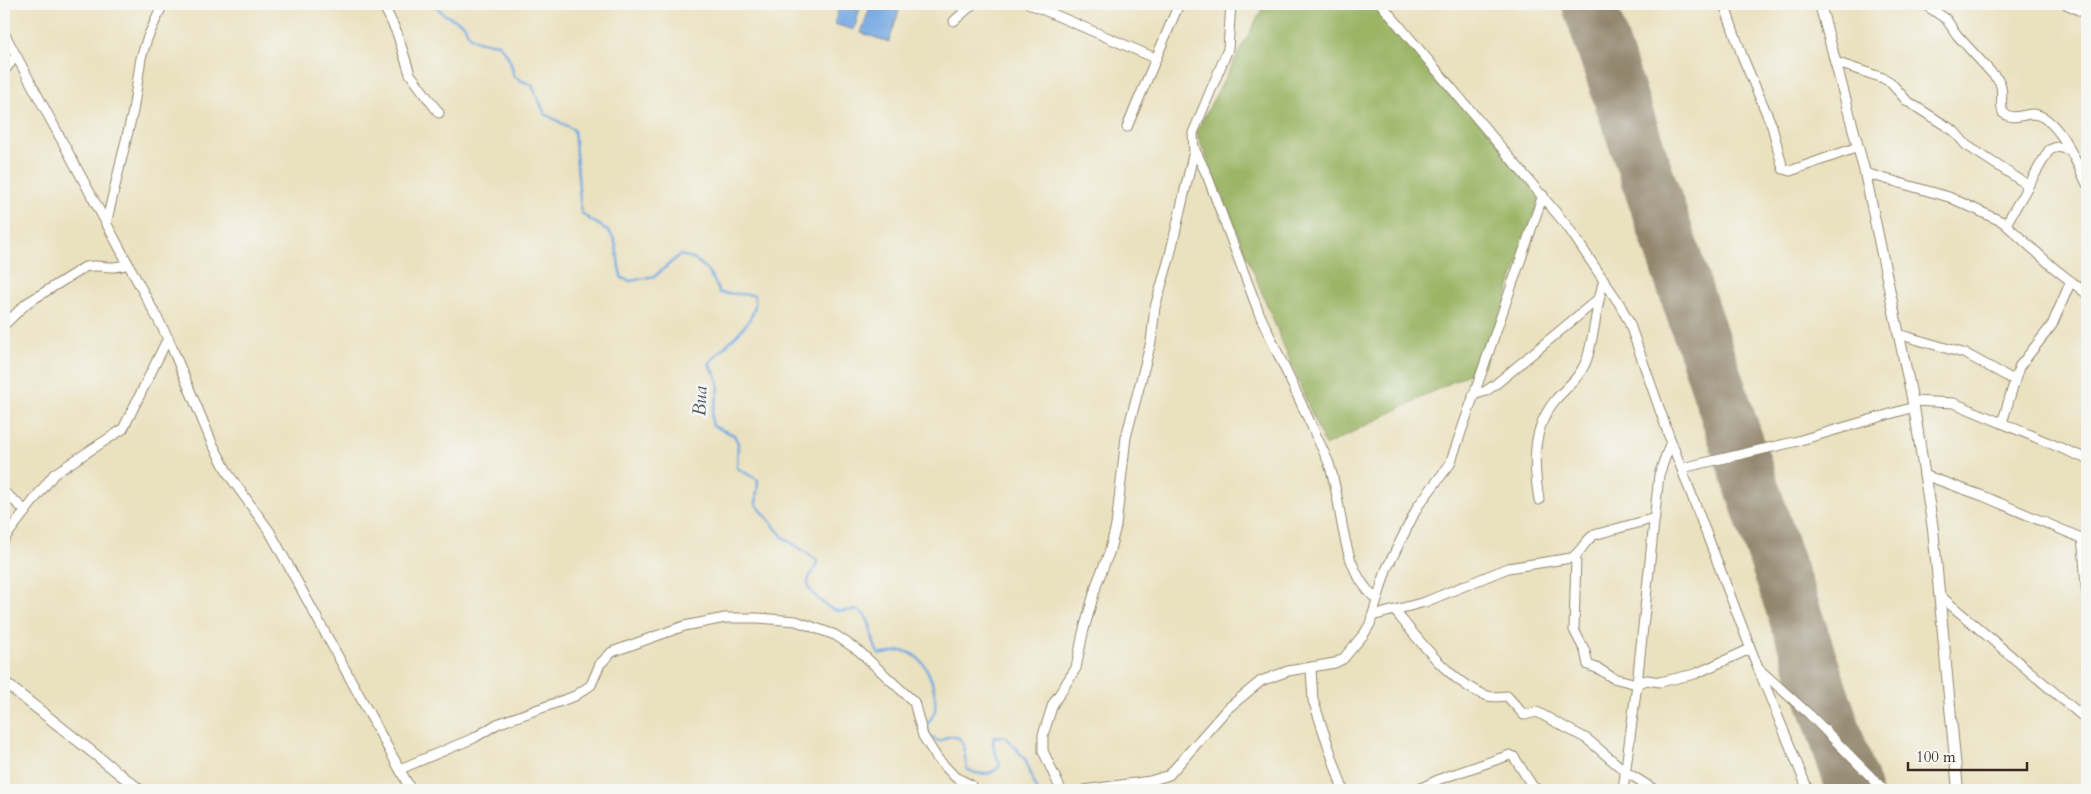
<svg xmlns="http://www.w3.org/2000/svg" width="2091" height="794" font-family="Cardo,serif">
	<rect width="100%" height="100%" fill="#f6f6f2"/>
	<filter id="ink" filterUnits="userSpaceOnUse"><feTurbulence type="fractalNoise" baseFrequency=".02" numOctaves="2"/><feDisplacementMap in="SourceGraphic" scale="10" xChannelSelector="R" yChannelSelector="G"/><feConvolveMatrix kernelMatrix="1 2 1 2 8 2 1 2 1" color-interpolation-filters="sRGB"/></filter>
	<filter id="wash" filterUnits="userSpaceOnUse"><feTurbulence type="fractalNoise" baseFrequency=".0096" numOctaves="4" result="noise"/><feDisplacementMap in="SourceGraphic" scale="20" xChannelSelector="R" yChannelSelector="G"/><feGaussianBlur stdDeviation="1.12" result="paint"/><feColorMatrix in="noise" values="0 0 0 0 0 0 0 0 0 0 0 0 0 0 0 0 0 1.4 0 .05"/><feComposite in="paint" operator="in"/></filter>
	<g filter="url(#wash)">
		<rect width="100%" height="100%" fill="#eae1bf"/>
		<path fill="#9bb566" stroke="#6b7042" d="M 1265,4 L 1379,4 L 1541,193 L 1484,366 L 1325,446 L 1196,132 Z"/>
		<g fill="#76a9e2" stroke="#586a80">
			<path d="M 840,4 L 861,4 L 854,30 L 834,24 Z"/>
			<path d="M 871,4 L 901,4 L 889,42 L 861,33 Z"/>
		</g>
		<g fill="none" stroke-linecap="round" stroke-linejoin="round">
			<path stroke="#76a9e2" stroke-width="2.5" d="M 435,4 C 445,18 447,15 460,22 C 467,25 465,29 469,35 C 476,44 489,42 499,44 C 501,48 506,52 508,57 C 519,76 503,74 532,85 L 545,114 L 574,130 L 581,212 C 590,223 607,226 612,236 C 620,248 616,265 622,278 L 630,281 L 655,276 L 680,255 C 703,259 711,273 720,293 L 754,295 C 763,321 721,345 709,364 C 711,369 716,374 717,378 C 724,395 707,410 713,426 L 734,435 L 738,443 L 737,468 L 758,480 L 756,504 L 783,537 L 817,560 C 817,572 807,575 808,584 C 808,593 830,610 838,611 C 846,612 854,608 861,612 C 874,621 870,643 879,654 C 887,655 895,650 902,651 C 928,654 937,690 935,710 C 934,717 928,720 927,727 L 930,737 C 946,745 939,739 951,736 L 959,738 L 963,745 L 967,769 C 978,776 993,776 1000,765 L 993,745 L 994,736 L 1006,737 L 1025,759 L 1037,790"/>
			<path stroke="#92866e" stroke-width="54" d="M 1589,4 L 1854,790"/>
		</g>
	</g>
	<g filter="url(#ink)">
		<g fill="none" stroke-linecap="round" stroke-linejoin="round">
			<g stroke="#92866e" stroke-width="11">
				<g id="minor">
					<path d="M 383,4 L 397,33 L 410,74 L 439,113"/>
					<path d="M 1030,4 L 1155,58"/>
					<path d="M 1381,4 L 1568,227 L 1619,303 L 1629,322 L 1669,436 L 1758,668 L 1808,790"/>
					<path d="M 1724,4 L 1743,58 L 1772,126 L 1783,169 L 1790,171 L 1858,147"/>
					<path d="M 1924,4 L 1946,19 L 1957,35 L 1999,81 C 2005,91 1999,102 2003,113 C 2015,121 2021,114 2033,114 C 2058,116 2077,164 2087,184"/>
					<path d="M 2066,4 L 2087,14"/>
					<path d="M 954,21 L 973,4"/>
					<path d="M 4,33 L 168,338 L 212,443 L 229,475 L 270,532 L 411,790"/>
					<path d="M 1835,62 L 1883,78 L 1890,82 L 1907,101 L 1954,131 L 1966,145 L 2028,185"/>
					<path d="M 4,71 L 16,56"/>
					<path d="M 1127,127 L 1179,4"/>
					<path d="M 1194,148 L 1207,175 L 1259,313 L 1328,461 C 1345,507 1337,565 1377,600"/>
					<path d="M 1865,173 L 1949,197 L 2003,222 L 2054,268 L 2087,294"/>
					<path d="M 106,224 L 133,111 L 141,58 L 147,39 L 163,4"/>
					<path d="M 2006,224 L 2049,150 L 2057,147 L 2069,150"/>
					<path d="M 4,325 L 27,303 L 85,267 C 100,263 109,271 128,264"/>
					<path d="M 1898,334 L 1966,354 L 2014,380"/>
					<path d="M 1473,395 L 1486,391 L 1496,384 L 1597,300"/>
					<path d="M 1912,401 L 1954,403 L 2087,459"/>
					<path d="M 2002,423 L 2019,367 L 2052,325 L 2071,281"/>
					<path d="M 1682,468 L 1794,442 L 1914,407"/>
					<path d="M 1924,475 L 1983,496 L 2081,538 C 2084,542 2085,583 2087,593"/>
					<path d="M 4,492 L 26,511"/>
					<path d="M 1539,500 C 1533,464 1531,428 1557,398 C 1569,385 1581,376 1587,359 C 1595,333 1596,305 1604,280"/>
					<path d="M 4,539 L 54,474 L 123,429 L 168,338"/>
					<path d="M 1576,555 L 1574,630 L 1585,651 L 1588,665 L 1599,669 L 1613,678 L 1637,684 L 1647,680 L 1660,682 L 1695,674 L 1750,649"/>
					<path d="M 1939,595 L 2087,720"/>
					<path d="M 1395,611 C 1418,639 1452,685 1488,696 C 1495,698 1501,696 1507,696 L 1524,715 L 1537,712 L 1587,739 L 1626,772 L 1655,790"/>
					<path d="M 1372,616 L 1425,602 L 1508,568 L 1571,558 C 1581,553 1584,541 1594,535 L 1655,518"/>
					<path d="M 1311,669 L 1313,700 L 1343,790"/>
					<path d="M 1760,670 L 1810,715 L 1884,790"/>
					<path d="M 400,769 L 474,738 L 497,724 L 575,696 L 591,685 L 600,664 L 612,652 L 684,626 L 725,618 L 758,618 L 796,621 L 835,635 L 859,651 L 914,702 L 923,736 L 937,758 L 955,777 L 971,785"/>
					<path d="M 1061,790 L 1043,751 L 1043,735 L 1053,704 L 1076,668 L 1083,633 L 1097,583 L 1109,553 L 1116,526 L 1126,437 L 1151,342 L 1155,307 L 1169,259 L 1194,151 L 1193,133 L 1228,49 L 1231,4"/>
					<path d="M 1084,790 L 1150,781 L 1169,775 L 1227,709 L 1261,681 L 1288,671 L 1335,663 L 1343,659 L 1364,634 L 1370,624 L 1386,570 L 1418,506 L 1450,464 L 1543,195"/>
					<path d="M 1417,790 L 1440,779 L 1510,755 L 1514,757 L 1533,787"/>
					<path d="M 1524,790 L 1533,787 L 1540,790"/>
					<path d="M 1623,790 L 1637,684 L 1659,475 L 1671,441"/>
				</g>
			</g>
			<g stroke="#92866e" stroke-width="12">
				<g id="tertiary">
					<path d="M 1820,4 L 1865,173 L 1914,407 L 1933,529 L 1958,790"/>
					<path d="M 4,682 L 140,790"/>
				</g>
			</g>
			<use href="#minor" stroke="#fff" stroke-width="9"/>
			<use href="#tertiary" stroke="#fff" stroke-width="10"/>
		</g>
	</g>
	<g text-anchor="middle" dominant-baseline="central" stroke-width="5" stroke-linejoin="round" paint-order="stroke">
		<g font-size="19" font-style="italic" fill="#505663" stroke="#f6f6f2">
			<text transform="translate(700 401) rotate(-87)">Bua</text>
		</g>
	</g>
	<rect width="2091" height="794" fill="none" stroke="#f6f6f2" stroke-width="20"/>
	<path d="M1908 762v8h119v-8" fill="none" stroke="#3b2a1e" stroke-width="2.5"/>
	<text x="1916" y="762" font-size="15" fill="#3b2a1e" stroke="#f6f6f2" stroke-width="4" paint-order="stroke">100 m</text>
</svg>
